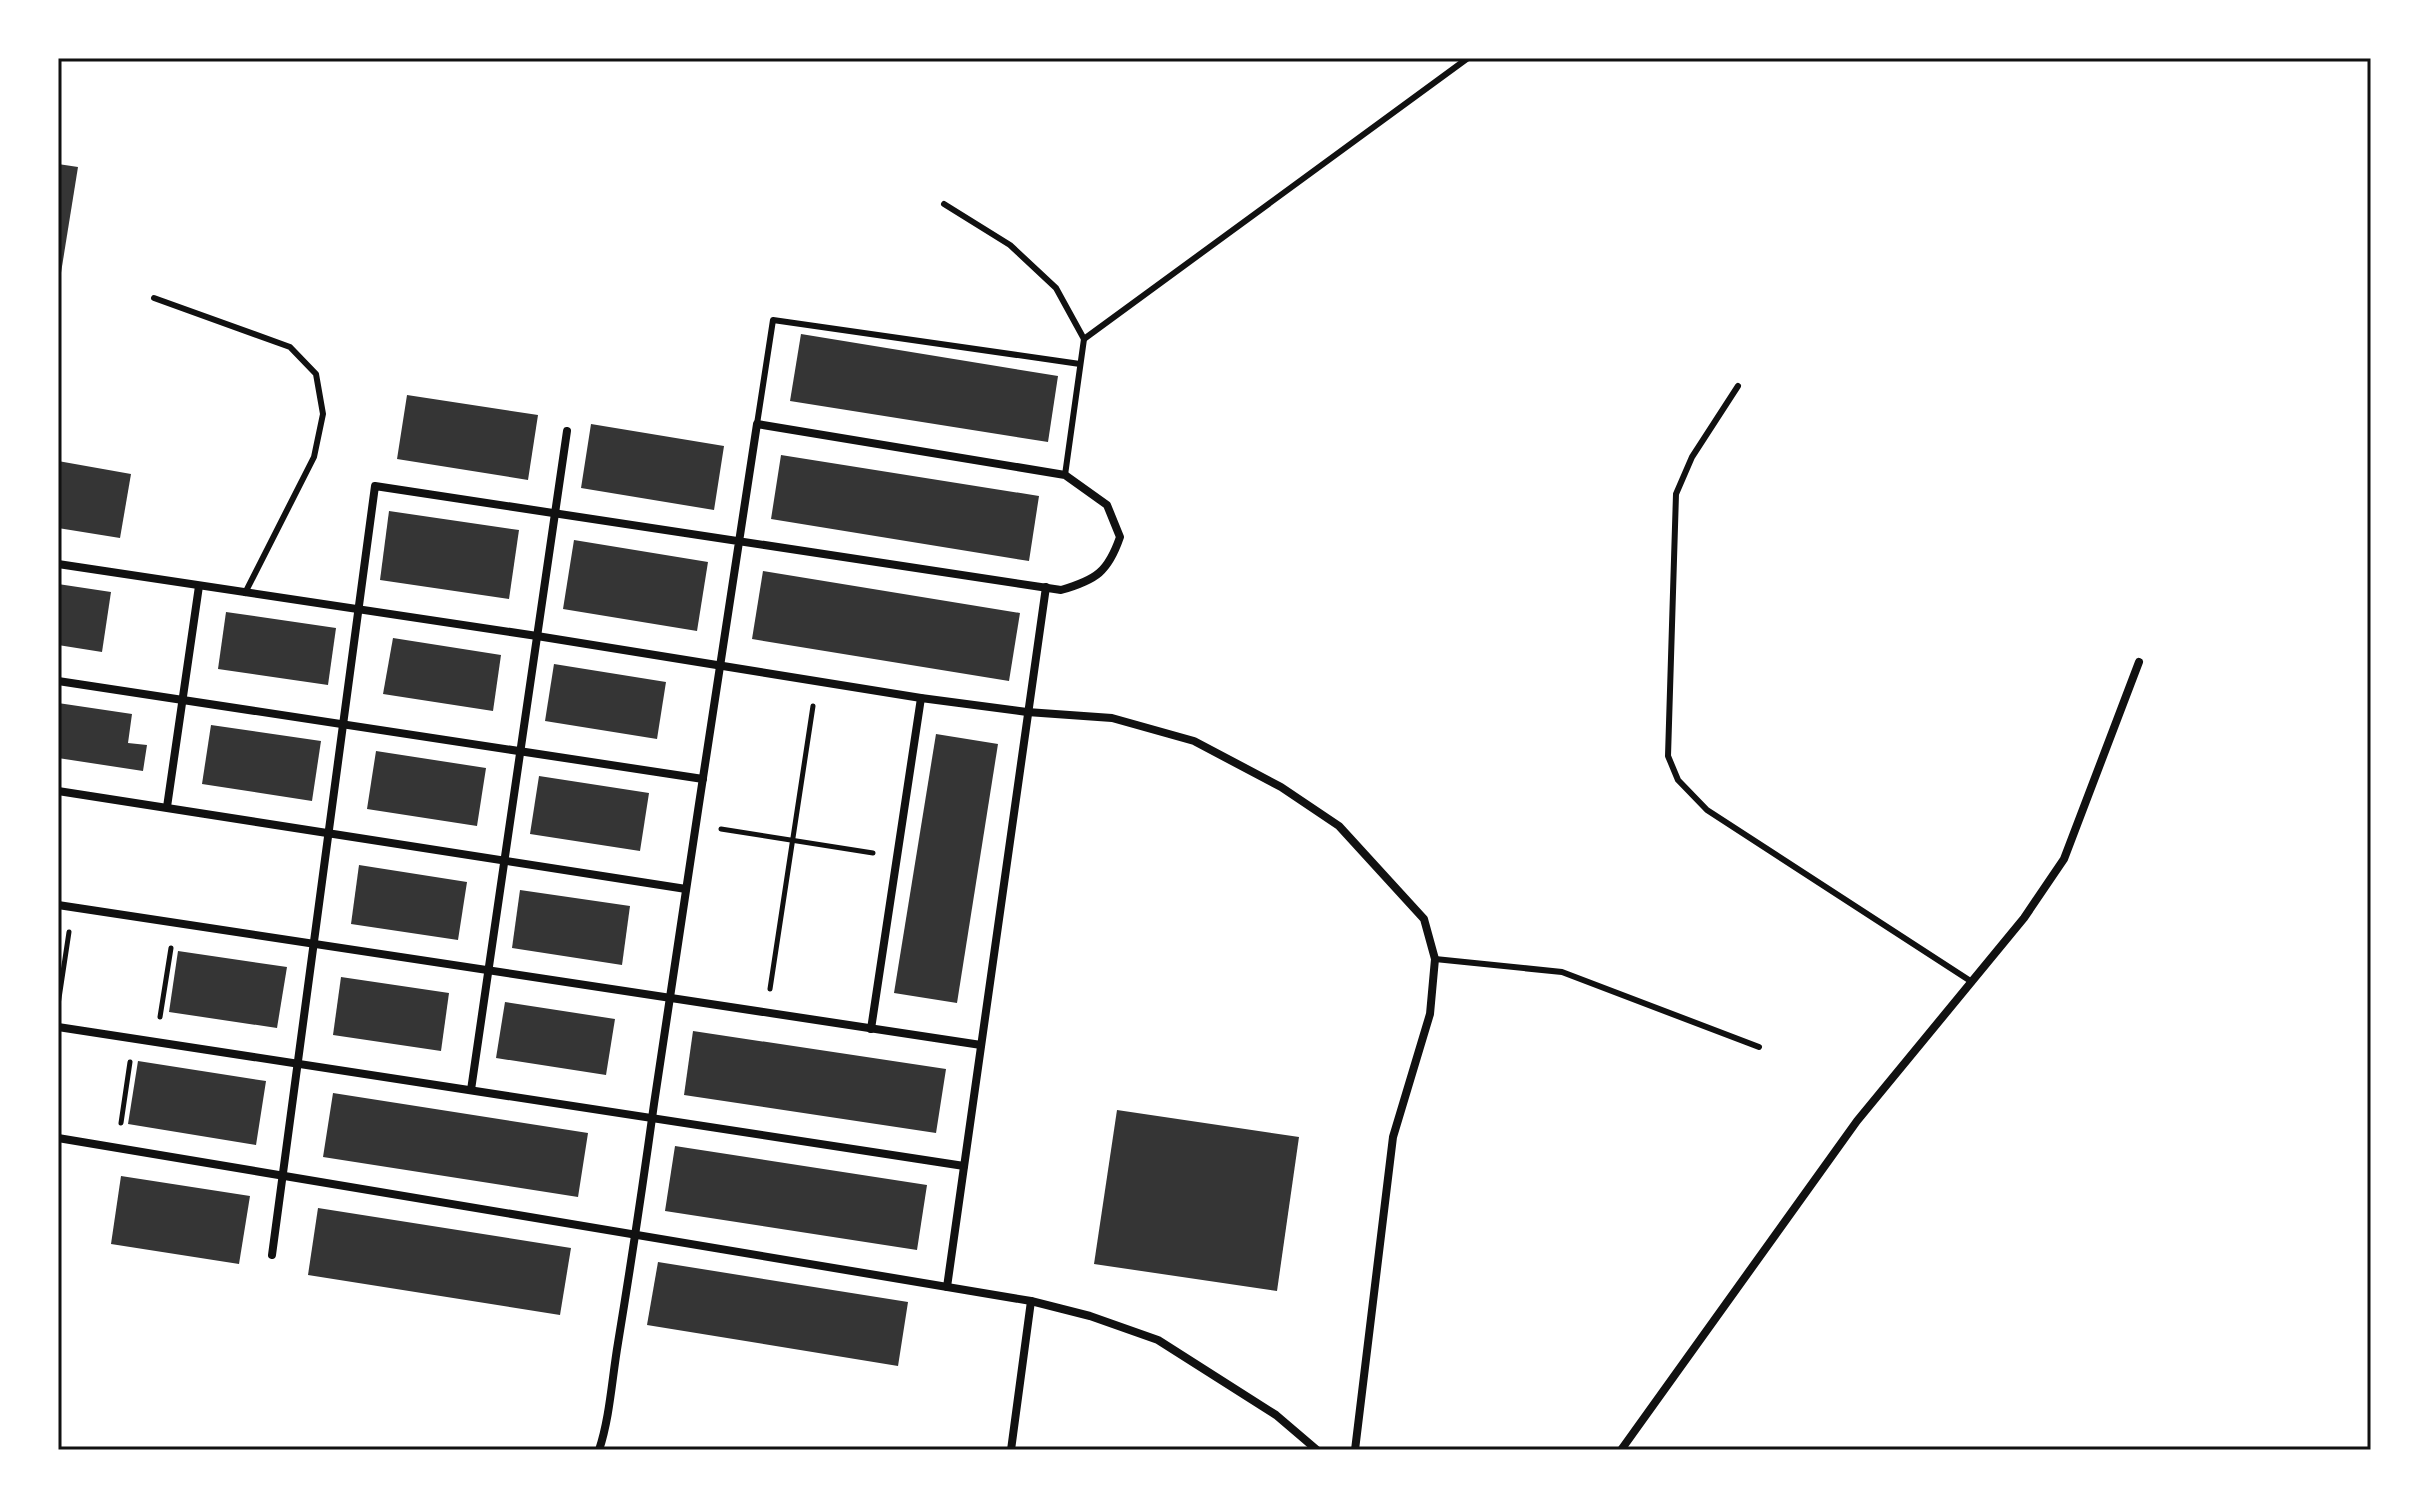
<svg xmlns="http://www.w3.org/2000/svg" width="2429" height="1508" font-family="Karla,sans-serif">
	<rect width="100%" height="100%" fill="#fff"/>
	<g fill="#353535">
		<path d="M 58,164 L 78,167 L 60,279 L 58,279 Z"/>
		<path d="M 801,334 L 1058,376 L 1048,442 L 790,401 Z"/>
		<path d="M 407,395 L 538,415 L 528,480 L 397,459 Z"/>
		<path d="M 591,424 L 724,446 L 714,510 L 581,488 Z"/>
		<path d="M 781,455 L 1039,496 L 1029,561 L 771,519 Z"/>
		<path d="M 58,461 L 131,474 L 120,538 L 58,528 Z"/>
		<path d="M 389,511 L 519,530 L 509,599 L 380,580 Z"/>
		<path d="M 574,540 L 708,562 L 697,631 L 563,609 Z"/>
		<path d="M 763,571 L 1020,613 L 1009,681 L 752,639 Z"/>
		<path d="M 58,584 L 111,592 L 102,652 L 58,645 Z"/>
		<path d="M 226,612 L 336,628 L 328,685 L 218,669 Z"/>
		<path d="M 393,638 L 501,655 L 493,711 L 383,694 Z"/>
		<path d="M 554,664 L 666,682 L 657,739 L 545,721 Z"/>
		<path d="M 58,703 L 132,714 L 128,743 L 147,745 L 143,771 L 58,758 Z"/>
		<path d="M 211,725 L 321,741 L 312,801 L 202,784 Z"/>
		<path d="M 936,734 L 998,744 L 957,1003 L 894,993 Z"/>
		<path d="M 376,751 L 486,768 L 477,826 L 367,809 Z"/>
		<path d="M 539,776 L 649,793 L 640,851 L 530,834 Z"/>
		<path d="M 359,865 L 467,882 L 458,940 L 351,924 Z"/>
		<path d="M 520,890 L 630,906 L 622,965 L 512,948 Z"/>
		<path d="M 178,951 L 287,967 L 277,1028 L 169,1012 Z"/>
		<path d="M 341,977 L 449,993 L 441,1051 L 333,1035 Z"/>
		<path d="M 505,1002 L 615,1019 L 606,1075 L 496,1058 Z"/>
		<path d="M 693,1031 L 946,1069 L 936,1133 L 684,1095 Z"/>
		<path d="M 138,1061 L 266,1081 L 256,1145 L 128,1124 Z"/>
		<path d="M 333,1093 L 588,1133 L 578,1197 L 323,1157 Z"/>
		<path d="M 1117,1110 L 1299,1137 L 1277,1291 L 1094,1264 Z"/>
		<path d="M 675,1146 L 927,1185 L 917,1250 L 665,1211 Z"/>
		<path d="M 121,1176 L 250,1196 L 239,1264 L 111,1244 Z"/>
		<path d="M 318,1208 L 571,1248 L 560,1315 L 308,1275 Z"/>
		<path d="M 658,1262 L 908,1302 L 898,1366 L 647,1325 Z"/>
	</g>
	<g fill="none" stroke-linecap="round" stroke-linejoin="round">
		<g stroke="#111" stroke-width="5">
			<path d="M 721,829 L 873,853"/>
			<path d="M 770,989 L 813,706"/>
			<path d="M 58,1005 L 69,932"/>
			<path d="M 160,1017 L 171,948"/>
			<path d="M 121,1123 L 130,1062"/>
		</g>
		<g stroke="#111" stroke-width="6">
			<path d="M 944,204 L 1010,245 L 1056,288 L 1084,339 L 1468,58"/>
			<path d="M 154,298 L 290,347 L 316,374 L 323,414 L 314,457 L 245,593"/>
			<path d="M 1738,386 L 1692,457 L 1676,494 L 1668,756 L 1678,780 L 1707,810 L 1972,982"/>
			<path d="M 757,424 L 773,320 L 1080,364"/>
			<path d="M 1065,475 L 1084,339"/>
			<path d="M 1435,959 L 1562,972 L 1759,1047"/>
		</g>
		<g stroke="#111" stroke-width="8">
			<path d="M 58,564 L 537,636 L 921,698 L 1027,712 L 1112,718 L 1194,741 L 1281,787 L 1339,826 L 1424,919 L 1435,959 L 1430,1014 L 1393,1137 L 1355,1450"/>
			<path d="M 58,681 L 703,779"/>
			<path d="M 58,791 L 686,889"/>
			<path d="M 167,807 L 199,586"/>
			<path d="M 58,905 L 981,1045"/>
			<path d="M 58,1027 L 964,1166"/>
			<path d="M 871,1029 L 921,698"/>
			<path d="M 471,1090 L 567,431"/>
			<path d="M 58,1138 L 1031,1301 L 1090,1316 L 1158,1340 L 1276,1415 L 1317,1450"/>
			<path d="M 272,1255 L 375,486 L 1061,590 C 1096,580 1108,572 1120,537 L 1107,505 L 1065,475 L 757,424 C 723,651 687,877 654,1104 C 643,1184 631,1264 618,1343 C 612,1378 610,1417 599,1450"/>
			<path d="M 947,1287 L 1046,587"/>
			<path d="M 1011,1450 L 1031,1301"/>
			<path d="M 1621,1450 L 1857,1121 L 2024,918 L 2064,859 L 2139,662"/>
		</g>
	</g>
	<rect width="2429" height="1508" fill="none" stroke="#ffffff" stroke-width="120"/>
	<rect x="60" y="60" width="2309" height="1388" fill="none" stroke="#111" stroke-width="3"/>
</svg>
